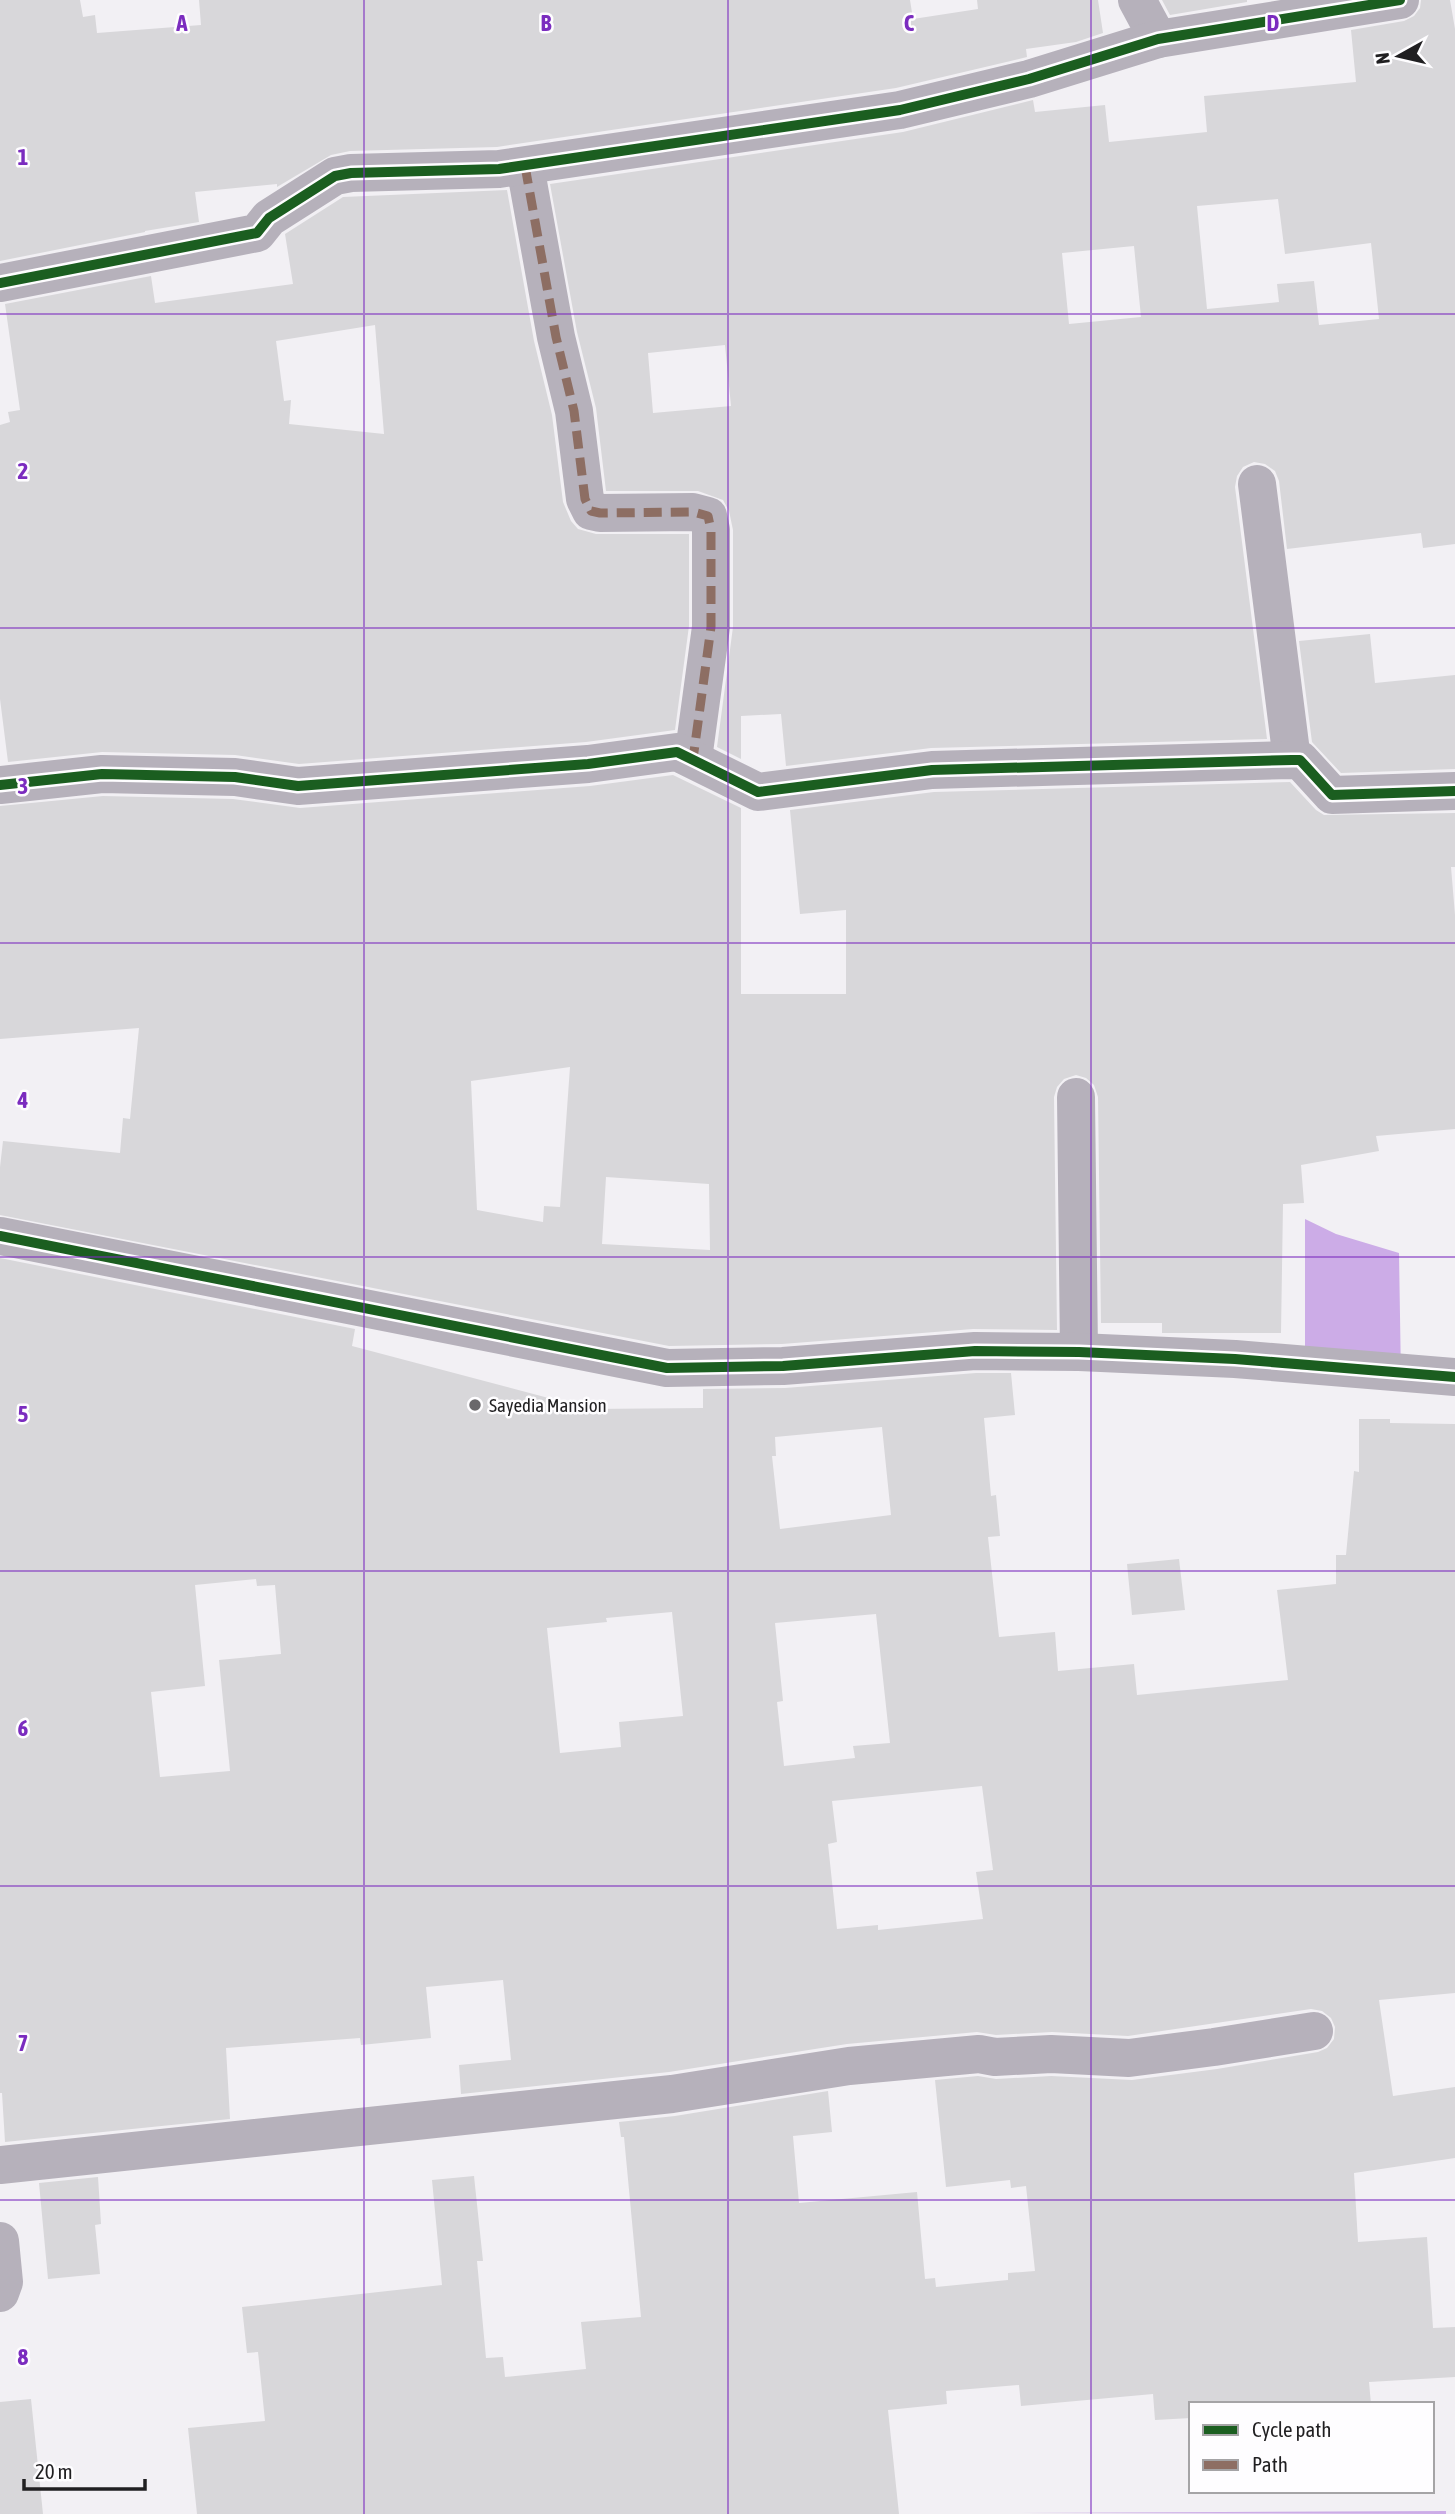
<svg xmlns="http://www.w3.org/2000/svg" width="1455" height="2514" font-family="'Asap Condensed',sans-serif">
	<rect width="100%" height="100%" fill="#f2f0f4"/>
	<g fill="#ccace7">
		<path d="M 1305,1219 L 1336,1234 L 1399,1253 L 1401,1378 L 1305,1359 Z"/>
		<path d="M 1446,2511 L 1446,2514 L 1017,2513 Z"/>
	</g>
	<g fill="#d8d7da" fill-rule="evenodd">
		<path d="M 0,0 L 80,0 L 83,17 L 95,15 L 97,33 L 201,25 L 199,0 L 910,0 L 913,19 L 978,9 L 977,0 L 1098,0 L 1103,33 L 1076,42 L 1026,49 L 1027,57 L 1023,58 L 896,88 L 497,147 L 350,151 L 331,155 L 277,187 L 277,184 L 195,192 L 199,222 L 145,231 L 145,232 L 0,261 Z"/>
		<path d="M 1162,0 L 1247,0 L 1247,2 L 1170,15 Z"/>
		<path d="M 1421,0 L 1450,0 L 1455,29 L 1455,544 L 1423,548 L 1421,533 L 1287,549 L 1279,481 L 1275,471 L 1265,464 L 1254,462 L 1243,467 L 1237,476 L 1235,487 L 1267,739 L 931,748 L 786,766 L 781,714 L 741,716 L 741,759 L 717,747 L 733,627 L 733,530 L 729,511 L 723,500 L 698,491 L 606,491 L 596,408 L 577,332 L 550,184 L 903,132 L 1033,100 L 1035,112 L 1105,105 L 1109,142 L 1207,132 L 1204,96 L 1356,82 L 1351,30 L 1404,21 L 1414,16 L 1420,8 ZM 1278,199 L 1285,254 L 1371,243 L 1379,319 L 1319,325 L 1314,281 L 1277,284 L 1279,302 L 1207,309 L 1197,206 ZM 1134,246 L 1141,317 L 1069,324 L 1062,253 ZM 725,345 L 731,406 L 653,413 L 648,353 Z"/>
		<path d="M 507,190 L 534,341 L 552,415 L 563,502 L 571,521 L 578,529 L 596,534 L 689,534 L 689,626 L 675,730 L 586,742 L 299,764 L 235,755 L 102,752 L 8,762 L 0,699 L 0,425 L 10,422 L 8,412 L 20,410 L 5,304 L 151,276 L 155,303 L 293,284 L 285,234 L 343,197 ZM 375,325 L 384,434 L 289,424 L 291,400 L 284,401 L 276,341 Z"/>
		<path d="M 1370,634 L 1375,683 L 1455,675 L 1455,769 L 1341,773 L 1312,742 L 1299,641 Z"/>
		<path d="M 673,775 L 741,808 L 741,994 L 846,994 L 846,910 L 800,914 L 790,810 L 934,792 L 1290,782 L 1316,810 L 1324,815 L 1455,813 L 1455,867 L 1451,867 L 1455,915 L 1455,1129 L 1376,1136 L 1379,1151 L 1301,1165 L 1304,1203 L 1283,1204 L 1281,1333 L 1162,1333 L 1162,1323 L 1101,1323 L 1098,1097 L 1094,1085 L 1086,1078 L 1076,1075 L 1064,1079 L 1057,1087 L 1054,1097 L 1057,1330 L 973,1329 L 782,1344 L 669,1346 L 0,1215 L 0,1167 L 3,1141 L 120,1153 L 123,1118 L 130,1119 L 139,1028 L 0,1039 L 0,806 L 103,796 L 233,799 L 300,808 L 590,786 ZM 570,1067 L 560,1207 L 544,1206 L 543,1222 L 477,1210 L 471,1081 ZM 606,1177 L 709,1184 L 710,1250 L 602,1244 Z"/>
		<path d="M 0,1258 L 355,1329 L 352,1346 L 590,1409 L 703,1408 L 703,1389 L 785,1388 L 976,1373 L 1011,1373 L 1015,1415 L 984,1418 L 991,1496 L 996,1495 L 1000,1536 L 988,1537 L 999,1637 L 1055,1632 L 1058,1671 L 1134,1664 L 1137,1695 L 1288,1680 L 1277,1590 L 1336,1584 L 1336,1555 L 1346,1555 L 1354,1471 L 1359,1472 L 1359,1419 L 1390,1419 L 1390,1423 L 1455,1424 L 1455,1993 L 1379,2000 L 1393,2096 L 1455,2087 L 1455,2158 L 1354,2173 L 1358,2242 L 1427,2237 L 1433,2328 L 1455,2327 L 1455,2377 L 1369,2382 L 1371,2404 L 1191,2404 L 1191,2418 L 1155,2420 L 1153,2394 L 1021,2406 L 1019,2385 L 946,2391 L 947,2404 L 888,2410 L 899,2514 L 197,2514 L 188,2428 L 265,2421 L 258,2352 L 247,2353 L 242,2307 L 442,2285 L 432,2180 L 474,2176 L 483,2261 L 477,2261 L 486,2358 L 503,2357 L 505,2377 L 586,2369 L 581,2322 L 641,2317 L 624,2137 L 621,2137 L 619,2122 L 675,2116 L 828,2091 L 832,2132 L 793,2136 L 799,2203 L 917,2192 L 925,2279 L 935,2278 L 936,2287 L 1008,2280 L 1008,2273 L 1035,2271 L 1026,2186 L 1011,2188 L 1010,2180 L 946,2187 L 935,2080 L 978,2076 L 996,2079 L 1051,2076 L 1132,2080 L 1217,2069 L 1318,2052 L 1327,2048 L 1334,2039 L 1335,2027 L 1331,2018 L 1322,2011 L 1311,2009 L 1128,2036 L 1052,2032 L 996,2035 L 977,2032 L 847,2044 L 669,2072 L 461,2094 L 459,2065 L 511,2060 L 503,1980 L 426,1987 L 431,2038 L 361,2045 L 360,2038 L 226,2048 L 230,2119 L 5,2142 L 2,2093 L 0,2093 ZM 882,1427 L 891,1515 L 780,1529 L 772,1456 L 776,1456 L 775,1437 ZM 256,1579 L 257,1586 L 275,1585 L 281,1654 L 219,1660 L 230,1771 L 160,1777 L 151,1692 L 205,1686 L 195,1585 ZM 672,1612 L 683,1716 L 619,1722 L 621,1747 L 560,1753 L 547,1628 L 607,1622 L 606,1618 ZM 876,1614 L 890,1743 L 853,1746 L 855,1758 L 784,1766 L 777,1702 L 783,1701 L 775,1623 ZM 982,1786 L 993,1870 L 976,1872 L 983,1919 L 878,1930 L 878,1925 L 837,1929 L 828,1844 L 837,1842 L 832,1801 Z"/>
		<path d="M 1179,1559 L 1185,1610 L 1132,1615 L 1127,1564 Z"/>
		<path d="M 98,2177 L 101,2224 L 95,2225 L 100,2274 L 48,2279 L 39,2183 Z"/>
		<path d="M 31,2399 L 43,2514 L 0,2514 L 0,2402 Z"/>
	</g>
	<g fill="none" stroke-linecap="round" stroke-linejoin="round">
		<g stroke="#b6b1bb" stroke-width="38">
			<path d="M 1137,0 L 1158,39"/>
			<path d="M 525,166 L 556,337 L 574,411 L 585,499 L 591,511 L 600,513 L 693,512 L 708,516 L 711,530 L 711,627 L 693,759"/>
			<path d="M 0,283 L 257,233 L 269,218 L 335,176 L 351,173 L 499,169 L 900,110 L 1029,79 L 1158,39 L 1400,0"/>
			<path d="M 1257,484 L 1292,760"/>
			<path d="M 0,785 L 102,774 L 235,777 L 298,786 L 588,764 L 677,752 L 758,792 L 932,770 L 1292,760 L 1300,760 L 1332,795 L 1455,791"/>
			<path d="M 1076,1097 L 1079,1352"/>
			<path d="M 0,2165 L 672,2094 L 849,2066 L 979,2054 L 995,2057 L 1051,2054 L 1129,2058 L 1214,2047 L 1314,2031"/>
			<path d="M 0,2241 L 4,2282 L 0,2293"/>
		</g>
		<path stroke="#b6b1bb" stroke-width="38" d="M 0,1236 L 667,1368 L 783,1366 L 975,1351 L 1079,1352 L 1235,1359 L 1455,1377"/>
		<path stroke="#8d6e63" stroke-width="9" stroke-dasharray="18 9" stroke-linecap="butt" d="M 525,166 L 556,337 L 574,411 L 585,499 L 591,511 L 600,513 L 693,512 L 708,516 L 711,530 L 711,627 L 693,759"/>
		<g stroke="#fefdff" stroke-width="15">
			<g id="cycleway">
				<path d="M 0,283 L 257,233 L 269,218 L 335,176 L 351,173 L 499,169 L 900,110 L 1029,79 L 1158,39 L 1400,0"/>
				<path d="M 0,785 L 102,774 L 235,777 L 298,786 L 588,764 L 677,752 L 758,792 L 932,770 L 1292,760 L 1300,760 L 1332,795 L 1455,791"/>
				<path d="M 0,1236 L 667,1368 L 783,1366 L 975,1351 L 1079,1352 L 1235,1359 L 1455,1377"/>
			</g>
		</g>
		<use href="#cycleway" stroke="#1b5e20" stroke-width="10"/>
	</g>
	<path fill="none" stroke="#7b2cbf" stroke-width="2" stroke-opacity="0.55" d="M 364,0 L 364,2514M 728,0 L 728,2514M 1091,0 L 1091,2514M 0,314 L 1455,314M 0,628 L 1455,628M 0,943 L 1455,943M 0,1257 L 1455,1257M 0,1571 L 1455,1571M 0,1886 L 1455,1886M 0,2200 L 1455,2200"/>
	<circle fill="#6a686b" stroke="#fefdff" stroke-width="2.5" cx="475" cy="1405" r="7"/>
	<g text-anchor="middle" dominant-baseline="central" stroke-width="5" stroke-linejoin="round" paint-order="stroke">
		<g font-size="19" fill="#201f21" stroke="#fefdff" text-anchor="start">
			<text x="489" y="1405">Sayedia Mansion</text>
		</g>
	</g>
	<g font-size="23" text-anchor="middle" font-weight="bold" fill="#7b2cbf" stroke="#fefdff" stroke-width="5" stroke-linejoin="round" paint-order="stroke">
		<text x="182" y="31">A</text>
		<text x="546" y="31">B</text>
		<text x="909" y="31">C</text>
		<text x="1273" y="31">D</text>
		<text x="23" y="165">1</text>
		<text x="23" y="479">2</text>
		<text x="23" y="794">3</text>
		<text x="23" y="1108">4</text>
		<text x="23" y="1422">5</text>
		<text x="23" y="1736">6</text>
		<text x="23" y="2051">7</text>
		<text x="23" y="2365">8</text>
	</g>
	<rect x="1189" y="2402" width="245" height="91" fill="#fefdff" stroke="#a5a4a6" stroke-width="2"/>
	<rect x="1203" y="2425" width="35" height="10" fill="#1b5e20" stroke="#a5a4a6" stroke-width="2"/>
	<text x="1252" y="2437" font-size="21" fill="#201f21">Cycle path</text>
	<rect x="1203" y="2460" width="35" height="10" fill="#8d6e63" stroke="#a5a4a6" stroke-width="2"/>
	<text x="1252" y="2472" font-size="21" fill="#201f21">Path</text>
	<g transform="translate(1399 56) rotate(262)" stroke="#fefdff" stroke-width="5" paint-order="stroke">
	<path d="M0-5L12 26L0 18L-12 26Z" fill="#201f21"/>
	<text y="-10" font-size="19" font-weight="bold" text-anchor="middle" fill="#201f21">N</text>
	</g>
	<path d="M24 2479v10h121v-10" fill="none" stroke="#201f21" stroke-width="3.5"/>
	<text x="35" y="2479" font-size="21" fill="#201f21" stroke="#fefdff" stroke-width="5" paint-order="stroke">20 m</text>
</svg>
